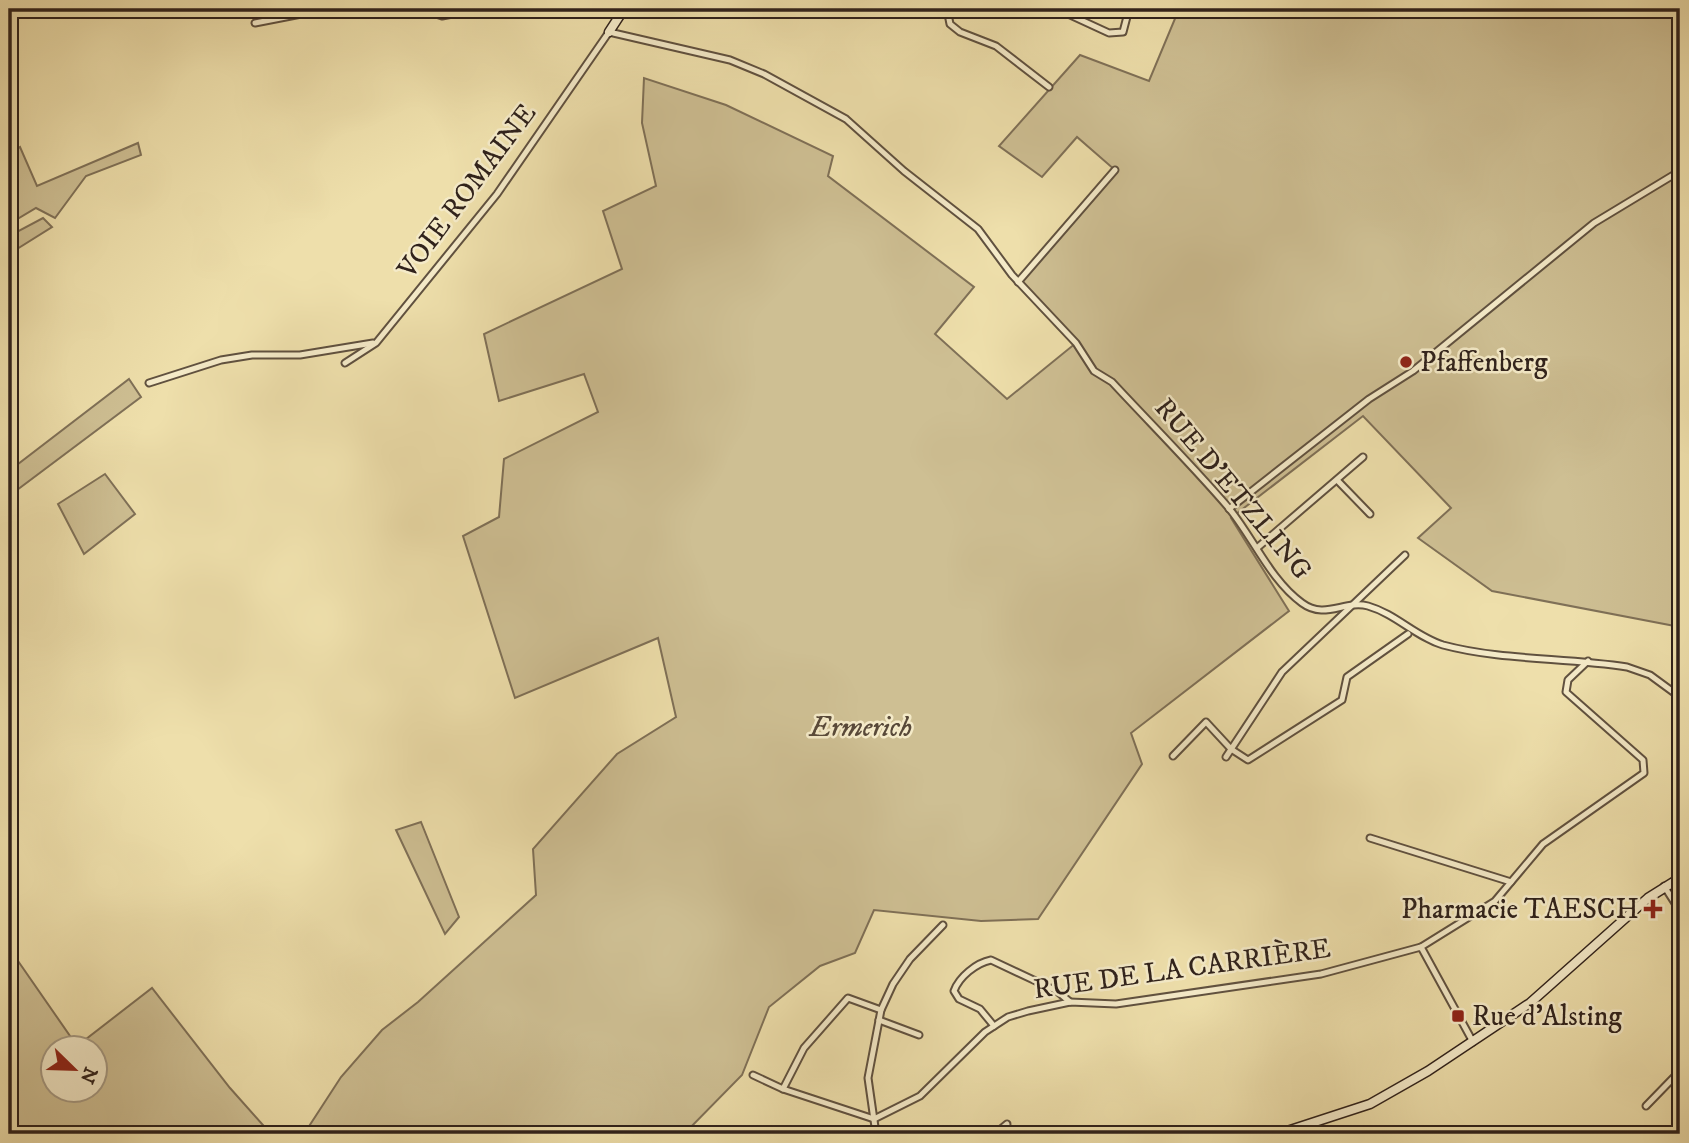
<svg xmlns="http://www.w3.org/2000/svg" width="1689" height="1143" font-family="'IM FELL DW Pica',serif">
	<rect width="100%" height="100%" fill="#eedfab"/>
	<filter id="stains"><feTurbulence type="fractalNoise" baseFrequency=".00286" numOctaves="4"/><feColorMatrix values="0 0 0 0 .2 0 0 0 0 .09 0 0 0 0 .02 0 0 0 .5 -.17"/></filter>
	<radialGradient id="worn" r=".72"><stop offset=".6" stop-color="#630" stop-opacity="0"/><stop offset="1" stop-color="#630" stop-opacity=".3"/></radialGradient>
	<g fill="#cebf93" stroke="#7f7057" stroke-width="2" fill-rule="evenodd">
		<path d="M 1179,9 L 1680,9 L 1680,627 L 1492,591 L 1418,538 L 1451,508 L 1363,416 L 1231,518 L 1289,611 L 1131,733 L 1142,764 L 1038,919 L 981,921 L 874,910 L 855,953 L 820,966 L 769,1007 L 742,1075 L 684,1134 L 304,1134 L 341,1077 L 382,1030 L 418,1002 L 536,895 L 533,849 L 617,754 L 676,717 L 658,638 L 515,698 L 463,536 L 499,517 L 504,459 L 598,412 L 584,374 L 499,401 L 484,334 L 622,269 L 603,211 L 656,186 L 642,123 L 644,78 L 726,105 L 833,156 L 828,176 L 974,287 L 935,334 L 1007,399 L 1076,343 L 1018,282 L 1115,170 L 1077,137 L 1042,177 L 999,146 L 1080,55 L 1149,81 Z"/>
		<path d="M 138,143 L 141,155 L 86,176 L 55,218 L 36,208 L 9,224 L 9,154 L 20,147 L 37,186 Z"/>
		<path d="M 43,218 L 52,227 L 9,254 L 9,236 Z"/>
		<path d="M 129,379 L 141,397 L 9,496 L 9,471 Z"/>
		<path d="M 105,474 L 135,514 L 84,554 L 58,504 Z"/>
		<path d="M 421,822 L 459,917 L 445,934 L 396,830 Z"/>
		<path d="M 9,948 L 77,1046 L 152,988 L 230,1088 L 271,1134 L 9,1134 ZM 52,1048 L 94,1048 L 94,1090 L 52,1090 Z"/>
	</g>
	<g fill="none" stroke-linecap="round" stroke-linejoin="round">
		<g stroke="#60513f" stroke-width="9">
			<g id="street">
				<path d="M 421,9 L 442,16 L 479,9"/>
				<path d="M 947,9 L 950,24 L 960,32 L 996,46 L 1049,87"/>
				<path d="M 1057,9 L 1109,33 L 1123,32 L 1129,9"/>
				<path d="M 255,23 L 327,9"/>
				<path d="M 1018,282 L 1115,170"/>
				<path d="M 345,363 L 376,343 L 497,194 L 609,32 L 730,60 L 764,74 L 846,119 L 904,171 L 978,229 L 1012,275 L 1076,343 L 1094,371 L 1112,382 C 1151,424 1191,464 1228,507 C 1253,537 1270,580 1302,603 C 1325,620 1344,600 1368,606 C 1396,614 1416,637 1443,645 C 1503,661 1566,657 1627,667 L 1650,675 L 1680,697"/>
				<path d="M 149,383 L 221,360 L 252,355 L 300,355 L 373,343"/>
				<path d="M 1337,480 L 1370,514"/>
				<path d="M 1229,509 L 1369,399 L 1413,371 L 1594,223 L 1680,171"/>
				<path d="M 1257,548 L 1363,457"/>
				<path d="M 1173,756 L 1206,722 L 1231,749 L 1248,760 L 1342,700 L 1347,677 L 1408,634"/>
				<path d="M 1226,757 L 1282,672 L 1405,555"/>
				<path d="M 1370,838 L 1511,882"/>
				<path d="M 1664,886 L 1680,911"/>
				<path d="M 1421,947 L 1495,901 L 1543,844 L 1644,773 L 1643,760 L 1566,692 L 1568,680 L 1588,661"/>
				<path d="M 879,1020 L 919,1035"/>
				<path d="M 994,1026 L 980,1009 L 959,999 L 954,991 C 959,977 976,963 991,960 L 1057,991 L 1070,1002"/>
				<path d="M 753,1075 L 783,1089 L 874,1119"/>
				<path d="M 783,1089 L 804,1048 L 848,998 L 881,1010"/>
				<path d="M 1646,1106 L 1680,1071"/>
				<path d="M 874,1119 L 920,1096 L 985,1032 L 1008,1017 L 1028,1011 L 1070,1002 L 1116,1004 L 1321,974 L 1421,947 L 1473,1042"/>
				<path d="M 876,1134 L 868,1078 L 881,1010 L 893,984 L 910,959 L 943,925"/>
				<path d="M 995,1134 L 1007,1124"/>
			</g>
		</g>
		<g stroke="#30221b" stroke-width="11">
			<g id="secondary">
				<path d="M 609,32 L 624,9"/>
				<path d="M 1278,1134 L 1370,1104 L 1428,1071 L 1530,1003 L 1648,898 L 1680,878"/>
			</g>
		</g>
		<use href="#street" stroke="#f4eac8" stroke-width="5"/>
		<use href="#secondary" stroke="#f4eac8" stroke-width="8"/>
	</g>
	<g fill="#8f2418" stroke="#f4eac8" stroke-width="2.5">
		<circle cx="1406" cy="362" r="7"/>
		<path d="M1649.5 898.5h7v7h7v7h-7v7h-7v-7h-7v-7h7z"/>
		<rect x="1451" y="1009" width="14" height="14" rx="3.5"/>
	</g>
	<g text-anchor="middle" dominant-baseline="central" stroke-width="5" stroke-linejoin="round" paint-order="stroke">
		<g font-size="28" fill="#30221b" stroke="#f4eac8">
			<text transform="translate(467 191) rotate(-53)">VOIE ROMAINE</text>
			<text transform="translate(1233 489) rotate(50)">RUE D'ETZLING</text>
			<text transform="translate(1182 969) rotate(-8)">RUE DE LA CARRIÈRE</text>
		</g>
		<g font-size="28" fill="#30221b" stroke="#f4eac8" text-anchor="start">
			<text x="1420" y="362">Pfaffenberg</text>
			<text x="1639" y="909" text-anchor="end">Pharmacie TAESCH</text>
			<text x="1472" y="1016">Rue d'Alsting</text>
		</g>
		<g font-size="28" font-style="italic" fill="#584939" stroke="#f4eac8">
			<text x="861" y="727">Ermerich</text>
		</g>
	</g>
	<rect width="1689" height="1143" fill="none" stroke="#eedfab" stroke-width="35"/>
	<rect x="10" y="10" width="1668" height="1122" fill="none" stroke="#30221b" stroke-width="3.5"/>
	<rect x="18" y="18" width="1654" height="1108" fill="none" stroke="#30221b" stroke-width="2"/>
	<g transform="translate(74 1069) rotate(113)"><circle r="33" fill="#f4eac8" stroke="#a69a83" stroke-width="2"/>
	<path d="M0-5L12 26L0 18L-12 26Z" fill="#8f2418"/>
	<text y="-10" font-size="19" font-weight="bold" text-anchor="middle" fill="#30221b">N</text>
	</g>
	<rect width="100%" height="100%" filter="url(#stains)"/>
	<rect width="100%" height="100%" fill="url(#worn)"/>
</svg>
